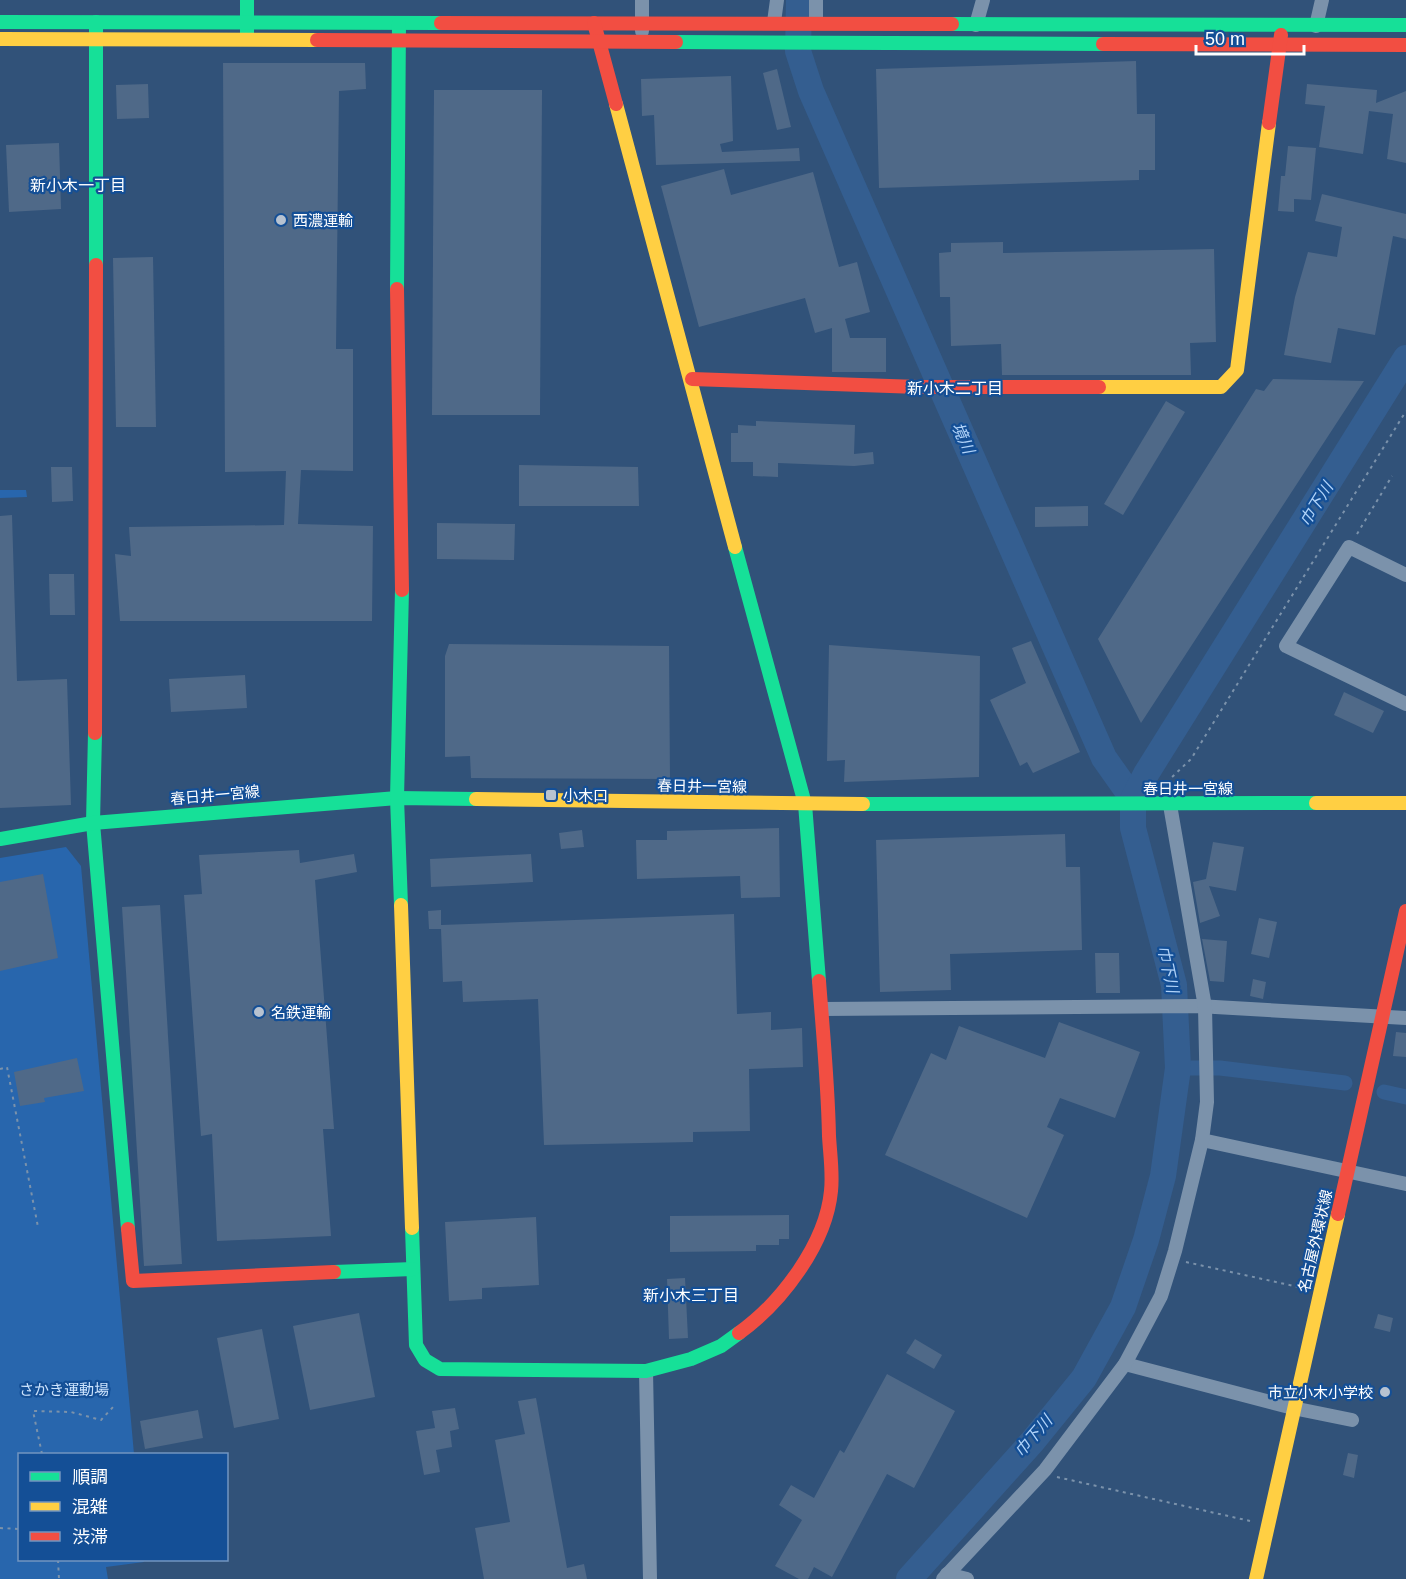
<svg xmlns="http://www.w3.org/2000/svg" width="1406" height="1579" font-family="Helvetica,'Noto Sans JP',sans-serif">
	<rect width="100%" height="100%" fill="#315279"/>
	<g fill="#2866ad">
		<path d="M 0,490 L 26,490 L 27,497 L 0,498 Z"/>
		<path d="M 66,847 L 81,866 L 134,1454 L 20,1454 L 20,1560 L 143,1560 L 144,1562 L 106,1567 L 108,1579 L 0,1579 L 0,858 Z"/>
	</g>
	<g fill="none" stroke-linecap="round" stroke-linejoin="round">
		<g stroke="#345e90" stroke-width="15">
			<path d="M 1178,1068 L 1220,1068 L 1345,1083"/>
			<path d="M 1384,1092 L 1406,1097"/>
		</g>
		<g stroke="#345e90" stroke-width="26">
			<path d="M 799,0 L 798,51 L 811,91 L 1104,758 L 1133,799"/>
			<path d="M 909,1579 L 1032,1442 L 1084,1378 L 1123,1307 L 1146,1240 L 1163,1176 L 1178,1068 L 1174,985 L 1133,828 L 1133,799 L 1146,774 L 1406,358"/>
		</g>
	</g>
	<g fill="#4f6988">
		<path d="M 1136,61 L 1137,114 L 1155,114 L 1155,170 L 1139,170 L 1139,180 L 879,188 L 876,69 Z"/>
		<path d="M 223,63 L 365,63 L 366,89 L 339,91 L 336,349 L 353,349 L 353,471 L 301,470 L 298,524 L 373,526 L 372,621 L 120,621 L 115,554 L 131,556 L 129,527 L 284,525 L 286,471 L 225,472 Z"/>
		<path d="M 777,69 L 791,127 L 777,130 L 763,73 Z"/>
		<path d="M 731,76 L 733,141 L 720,144 L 722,152 L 799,148 L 800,161 L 656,165 L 654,115 L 642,116 L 641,79 Z"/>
		<path d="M 148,84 L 149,118 L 117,119 L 116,85 Z"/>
		<path d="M 1307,84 L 1377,90 L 1376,103 L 1406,91 L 1406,163 L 1387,159 L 1393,114 L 1369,111 L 1363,154 L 1319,147 L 1325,106 L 1305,104 Z"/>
		<path d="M 434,90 L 542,90 L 540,415 L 432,415 Z"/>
		<path d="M 59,143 L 61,209 L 9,212 L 6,145 Z"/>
		<path d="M 1288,146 L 1316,148 L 1311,200 L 1294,199 L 1294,212 L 1278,211 L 1281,176 L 1285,176 Z"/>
		<path d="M 724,169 L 731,195 L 813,172 L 839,267 L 857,262 L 870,312 L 845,319 L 850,338 L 886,338 L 886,372 L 832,372 L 832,328 L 815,333 L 805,298 L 699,327 L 661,186 Z"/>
		<path d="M 1322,194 L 1406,214 L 1406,239 L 1393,236 L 1375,335 L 1338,328 L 1331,363 L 1284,355 L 1295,297 L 1308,252 L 1337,257 L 1342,227 L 1315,221 Z"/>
		<path d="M 1003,242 L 1003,253 L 1214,249 L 1216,342 L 1190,343 L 1191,375 L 1002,375 L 1001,344 L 951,346 L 950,297 L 940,297 L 939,253 L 951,252 L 951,243 Z"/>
		<path d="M 153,257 L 156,427 L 116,427 L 113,258 Z"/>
		<path d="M 1273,379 L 1364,381 L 1141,723 L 1098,639 L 1256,389 L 1264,391 Z"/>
		<path d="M 1166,401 L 1185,412 L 1123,515 L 1104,504 Z"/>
		<path d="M 756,421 L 855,425 L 854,454 L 873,452 L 874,464 L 854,466 L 778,463 L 778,477 L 753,476 L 753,462 L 731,462 L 731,433 L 738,433 L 738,425 L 756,426 Z"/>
		<path d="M 519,465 L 638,467 L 639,506 L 519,506 Z"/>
		<path d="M 51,467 L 72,467 L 73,501 L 52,502 Z"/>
		<path d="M 1088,506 L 1088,526 L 1035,527 L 1035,507 Z"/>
		<path d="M 12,515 L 17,681 L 67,679 L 71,805 L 0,808 L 0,516 Z"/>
		<path d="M 437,523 L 515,524 L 514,560 L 437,559 Z"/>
		<path d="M 49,574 L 74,574 L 75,615 L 50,615 Z"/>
		<path d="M 1031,641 L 1080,752 L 1033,773 L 1027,762 L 1020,766 L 990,700 L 1026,683 L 1012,648 Z"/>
		<path d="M 449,644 L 669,646 L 670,779 L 471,778 L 470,756 L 445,757 L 445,656 Z"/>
		<path d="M 829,645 L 980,656 L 979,777 L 844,782 L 845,760 L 827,761 Z"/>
		<path d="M 245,675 L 247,708 L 171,712 L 169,679 Z"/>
		<path d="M 1344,692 L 1384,711 L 1373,733 L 1334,715 Z"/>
		<path d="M 779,828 L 780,897 L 741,898 L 740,876 L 637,879 L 636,840 L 667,840 L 667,831 Z"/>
		<path d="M 582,830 L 584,847 L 561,849 L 559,833 Z"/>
		<path d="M 1065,834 L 1066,867 L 1080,867 L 1082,950 L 950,954 L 951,990 L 880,992 L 876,840 Z"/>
		<path d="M 1213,842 L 1244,847 L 1236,891 L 1209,886 L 1220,916 L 1200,923 L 1193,882 L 1206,879 Z"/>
		<path d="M 299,850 L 300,863 L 354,854 L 357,872 L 315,880 L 334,1129 L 323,1129 L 331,1236 L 217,1241 L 212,1134 L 201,1136 L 184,895 L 202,894 L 199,855 Z"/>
		<path d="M 531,854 L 533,882 L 431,887 L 430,859 Z"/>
		<path d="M 43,874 L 58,958 L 0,971 L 0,882 Z"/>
		<path d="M 160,905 L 182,1264 L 144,1266 L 122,907 Z"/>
		<path d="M 441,910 L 441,925 L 734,914 L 737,1014 L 771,1012 L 771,1030 L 802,1028 L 803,1067 L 749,1069 L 750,1131 L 693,1132 L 693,1142 L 544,1145 L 538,999 L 463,1002 L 462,981 L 443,982 L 441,929 L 429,929 L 428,911 Z"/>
		<path d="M 1259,918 L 1277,922 L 1269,958 L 1251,954 Z"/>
		<path d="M 1202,939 L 1227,941 L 1224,982 L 1210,981 Z"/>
		<path d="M 1095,953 L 1119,953 L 1120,993 L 1096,993 Z"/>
		<path d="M 1253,979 L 1266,982 L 1263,999 L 1250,996 Z"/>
		<path d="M 1059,1022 L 1140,1052 L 1115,1118 L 1060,1098 L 1047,1127 L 1064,1135 L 1027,1218 L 885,1155 L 931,1053 L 946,1060 L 959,1026 L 1045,1058 Z"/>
		<path d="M 1396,1032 L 1406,1033 L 1406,1057 L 1393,1056 Z"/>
		<path d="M 77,1058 L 84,1091 L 44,1098 L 45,1102 L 20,1106 L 14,1072 Z"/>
		<path d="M 789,1215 L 789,1239 L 779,1239 L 779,1245 L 756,1245 L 756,1251 L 670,1252 L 670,1216 Z"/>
		<path d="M 536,1217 L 539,1285 L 482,1288 L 482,1299 L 449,1301 L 445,1222 Z"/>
		<path d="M 685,1278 L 688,1338 L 669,1339 L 667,1279 Z"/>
		<path d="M 359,1313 L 375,1397 L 310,1410 L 293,1326 Z"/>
		<path d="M 1378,1314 L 1393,1318 L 1390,1332 L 1374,1328 Z"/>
		<path d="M 262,1329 L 279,1419 L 234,1428 L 217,1338 Z"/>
		<path d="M 915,1339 L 942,1355 L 934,1369 L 906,1353 Z"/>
		<path d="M 887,1374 L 955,1411 L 914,1488 L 887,1474 L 832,1577 L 814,1567 L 808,1579 L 799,1579 L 775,1566 L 802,1520 L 779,1505 L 791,1485 L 814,1498 L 840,1450 L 844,1453 Z"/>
		<path d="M 536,1398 L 567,1568 L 584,1564 L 587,1579 L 484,1579 L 475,1528 L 510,1522 L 495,1440 L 525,1434 L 518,1401 Z"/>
		<path d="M 455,1408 L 459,1429 L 450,1431 L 452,1447 L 436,1450 L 440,1472 L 424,1475 L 416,1431 L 435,1428 L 432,1411 Z"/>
		<path d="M 198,1410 L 203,1438 L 145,1449 L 140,1421 Z"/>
		<path d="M 1348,1453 L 1358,1455 L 1354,1478 L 1343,1475 Z"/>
	</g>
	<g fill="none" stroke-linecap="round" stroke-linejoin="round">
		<g stroke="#7b92ab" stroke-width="2" stroke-dasharray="3 4.5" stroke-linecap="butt">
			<path d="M 1357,534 L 1392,476"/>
			<path d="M 1171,784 L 1171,778 L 1191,759 L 1406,411"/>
			<path d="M 0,1069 L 7,1067 L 38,1227"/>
			<path d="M 1186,1262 L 1303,1288"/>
			<path d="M 42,1454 L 33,1411 L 71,1412 L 101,1420 L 114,1406"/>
			<path d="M 1057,1477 L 1250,1521"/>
			<path d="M 0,1528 L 20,1529"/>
			<path d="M 58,1560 L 59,1579"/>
		</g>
		<g stroke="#7b92ab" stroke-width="14">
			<path d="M 816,0 L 816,22"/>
			<path d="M 774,22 L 777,0"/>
			<path d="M 976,25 L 983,0"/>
			<path d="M 1316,26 L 1322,0"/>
			<path d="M 642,31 L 642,0"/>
			<path d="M 1406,575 L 1349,547 L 1286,646 L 1406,704"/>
			<path d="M 822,1009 L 1198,1006 L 1406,1018"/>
			<path d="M 1202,1140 L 1406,1184"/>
			<path d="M 1125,1364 L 1293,1408 L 1352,1420"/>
			<path d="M 646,1371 L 650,1579"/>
			<path d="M 947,1574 L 967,1579"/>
			<path d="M 943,1579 L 1045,1470 L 1125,1364 L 1161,1296 L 1175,1251 L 1202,1140 L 1207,1102 L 1205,1007 L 1170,805"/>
		</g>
		<g stroke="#16e098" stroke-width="14">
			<path d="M 247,0 L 247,35"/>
			<path d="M 0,22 L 441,23"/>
			<path d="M 96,22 L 96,265"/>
			<path d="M 952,24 L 1406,25"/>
			<path d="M 676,42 L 1103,44"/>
			<path d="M 397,289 L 399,23"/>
			<path d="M 735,547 L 805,804 L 819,981"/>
			<path d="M 95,733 L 93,823 L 128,1229"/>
			<path d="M 863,804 L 1316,803"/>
			<path d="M 0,839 L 93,823 L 397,798 L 476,799"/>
			<path d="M 401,905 L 397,798 L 402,590"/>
			<path d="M 412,1228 L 416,1345 L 425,1360 L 440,1369 L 646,1371 L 691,1359 L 721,1346 L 739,1333"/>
			<path d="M 334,1272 L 413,1269"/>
		</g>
		<g stroke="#ffcf43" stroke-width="14">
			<path d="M 0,39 L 317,40"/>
			<path d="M 616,104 L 735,547"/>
			<path d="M 1099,387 L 1221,387 L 1237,370 L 1269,123"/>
			<path d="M 476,799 L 863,804"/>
			<path d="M 1316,803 L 1406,803"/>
			<path d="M 401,905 L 412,1228"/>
			<path d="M 1256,1579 L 1338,1214"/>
		</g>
		<g stroke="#f24e42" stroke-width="14">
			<path d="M 441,23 L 952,24"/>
			<path d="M 594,23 L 616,104"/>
			<path d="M 317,40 L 676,42"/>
			<path d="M 1103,44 L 1406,45"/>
			<path d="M 1269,123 L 1281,35"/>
			<path d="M 397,289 L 402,590"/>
			<path d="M 692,379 L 918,387 L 1099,387"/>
			<path d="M 95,733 L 96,265"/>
			<path d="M 1338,1214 L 1406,911"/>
			<path d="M 128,1229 L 133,1281 L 334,1272"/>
			<path d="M 739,1333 C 781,1303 826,1244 831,1191 C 833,1173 830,1154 829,1136 C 828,1084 823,1033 819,981"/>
		</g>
	</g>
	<g fill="#b7c2d0" stroke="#144f96" stroke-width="2">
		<circle cx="281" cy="220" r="6"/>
		<rect x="545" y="789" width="12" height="12" rx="3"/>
		<circle cx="259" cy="1012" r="6"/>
		<circle cx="1385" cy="1392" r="6"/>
	</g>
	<g text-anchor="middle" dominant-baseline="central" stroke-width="4.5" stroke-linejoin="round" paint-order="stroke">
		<g font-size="15" fill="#fff" stroke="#144f96" text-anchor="start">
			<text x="293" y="220">西濃運輸</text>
			<text x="563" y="795">小木口</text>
			<text x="271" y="1012">名鉄運輸</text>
			<text x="1373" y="1392" text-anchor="end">市立小木小学校</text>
		</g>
		<g font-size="15" fill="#fff" stroke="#144f96">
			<text transform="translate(702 786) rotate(1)">春日井一宮線</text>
			<text x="1188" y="788">春日井一宮線</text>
			<text transform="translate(215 795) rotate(-5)">春日井一宮線</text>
			<text transform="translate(1315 1241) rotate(-77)">名古屋外環状線</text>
		</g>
		<g font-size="15" fill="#cce3fd" stroke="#144f96">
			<text x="64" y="1389">さかき運動場</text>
		</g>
		<g font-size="16" fill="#fff" stroke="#144f96">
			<text x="78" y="185">新小木一丁目</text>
			<text x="955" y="388">新小木二丁目</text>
			<text x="691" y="1295">新小木三丁目</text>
		</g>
		<g font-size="16" font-style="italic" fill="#b1d3f9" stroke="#144f96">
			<text transform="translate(963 438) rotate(66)">境川</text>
			<text transform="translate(1316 504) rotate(-58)">巾下川</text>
			<text transform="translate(1168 969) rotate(78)">巾下川</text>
			<text transform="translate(1033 1436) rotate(-49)">巾下川</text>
		</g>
	</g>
	<rect x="18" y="1453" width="210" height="108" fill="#144f96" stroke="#7295c0" stroke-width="1.5"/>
	<rect x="30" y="1472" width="30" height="9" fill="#16e098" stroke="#7295c0" stroke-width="1.5"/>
	<text x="72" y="1483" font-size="18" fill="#ffffff">順調</text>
	<rect x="30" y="1502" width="30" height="9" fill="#ffcf43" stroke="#7295c0" stroke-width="1.5"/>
	<text x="72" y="1513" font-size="18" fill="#ffffff">混雑</text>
	<rect x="30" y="1532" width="30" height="9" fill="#f24e42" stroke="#7295c0" stroke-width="1.5"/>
	<text x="72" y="1543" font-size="18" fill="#ffffff">渋滞</text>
	<path d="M1196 45v9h108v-9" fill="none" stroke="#ffffff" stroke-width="3"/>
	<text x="1205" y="45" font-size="18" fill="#ffffff" stroke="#144f96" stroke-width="4.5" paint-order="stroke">50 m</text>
</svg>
